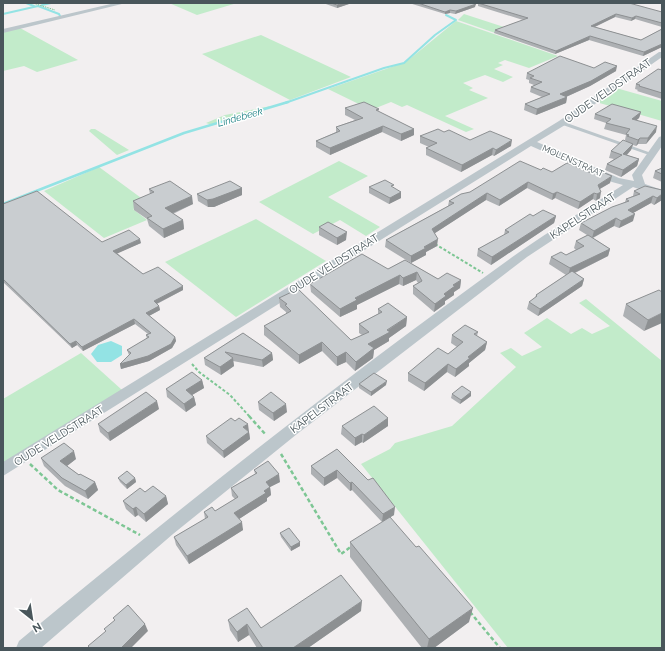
<svg xmlns="http://www.w3.org/2000/svg" width="665" height="651" font-family="Raleway,sans-serif">
	<rect width="100%" height="100%" fill="#f2eff0"/>
	<g fill="#c2ebca">
		<path d="M 169,3 L 237,3 L 197,15 Z"/>
		<path d="M 464,14 L 507,28 L 495,33 L 458,20 Z"/>
		<path d="M 456,21 L 558,56 L 529,68 L 505,60 L 498,63 L 503,65 L 494,69 L 513,77 L 503,82 L 485,75 L 463,83 L 473,88 L 469,90 L 488,98 L 445,116 L 474,129 L 466,132 L 407,105 L 402,107 L 391,102 L 371,110 L 328,89 L 406,62 Z"/>
		<path d="M 20,28 L 78,60 L 37,72 L 24,66 L 3,71 L 3,32 Z"/>
		<path d="M 261,35 L 351,77 L 290,100 L 202,54 Z"/>
		<path d="M 616,88 L 662,101 L 662,121 L 596,102 Z"/>
		<path d="M 271,106 L 254,114 L 212,125 L 206,123 L 225,115 Z"/>
		<path d="M 91,129 L 95,129 L 129,150 L 117,155 L 89,131 Z"/>
		<path d="M 339,161 L 368,176 L 328,197 L 380,227 L 366,236 L 340,220 L 313,234 L 259,202 Z"/>
		<path d="M 99,167 L 148,203 L 133,209 L 147,220 L 104,238 L 44,191 Z"/>
		<path d="M 256,219 L 326,261 L 236,317 L 165,262 Z"/>
		<path d="M 586,299 L 662,361 L 662,648 L 508,648 L 361,464 L 390,449 L 395,443 L 452,426 L 516,367 L 500,353 L 511,348 L 522,356 L 542,347 L 524,333 L 547,318 L 571,334 L 582,328 L 592,334 L 610,326 L 579,303 Z"/>
		<path d="M 81,353 L 122,390 L 3,463 L 3,399 Z"/>
	</g>
	<path fill="#93e3e4" d="M 111,341 L 122,346 L 122,355 L 111,362 L 97,362 L 91,354 L 98,345 Z"/>
	<g fill="none" stroke-linecap="round" stroke-linejoin="round">
		<g stroke="#93e3e4" stroke-width="2">
			<path d="M 26,3 L 34,6"/>
			<path d="M 42,5 L 51,3"/>
			<path d="M 3,14 L 38,6 L 59,14 L 60,16"/>
			<path d="M 285,103 L 384,68 L 404,63 L 435,35 L 456,20 L 446,15"/>
		</g>
		<path stroke="#93e3e4" stroke-width="2.5" d="M 3,204 L 184,133 L 288,102"/>
		<path stroke="#7dc694" stroke-width="1" stroke-dasharray="1.5 1" stroke-linecap="butt" d="M 33,3 L 55,10"/>
		<g stroke="#7dc694" stroke-width="2" stroke-dasharray="3 2" stroke-linecap="butt">
			<path d="M 435,244 L 483,273"/>
			<path d="M 192,364 L 199,372 L 230,395 L 250,417"/>
		</g>
		<g stroke="#7dc694" stroke-width="2.5" stroke-dasharray="4 2.5" stroke-linecap="butt">
			<path d="M 249,416 L 266,435"/>
			<path d="M 281,454 L 341,554 L 352,546"/>
			<path d="M 30,464 L 58,490 L 140,535"/>
			<path d="M 470,612 L 500,648"/>
		</g>
		<path fill="#bcc6cb" fill-rule="evenodd" d="M 560,122 L 564,122 L 654,154 L 651,156 L 649,155 L 560,124 Z"/>
		<g fill="#bcc6cb" fill-rule="evenodd">
			<path d="M 115,3 L 126,3 L 3,33 L 3,29 Z"/>
			<path d="M 659,52 L 662,52 L 662,57 L 565,125 L 537,142 L 619,178 L 634,181 L 632,175 L 659,137 L 662,136 L 662,146 L 642,175 L 645,184 L 662,190 L 662,197 L 633,187 L 527,257 L 297,434 L 173,534 L 41,648 L 16,648 L 19,641 C 181,507 346,376 518,253 C 552,229 588,208 623,185 L 612,182 L 531,146 L 3,476 L 3,462 L 559,121 Z"/>
		</g>
	</g>
	<g fill="#adb0b3">
		<path d="M 323,3 L 352,3 L 337,8 Z"/>
		<path d="M 409,3 L 473,3 L 475,7 L 455,14 L 450,13 L 445,14 Z"/>
		<path d="M 478,3 L 662,12 L 662,27 L 635,19 L 631,21 L 615,17 L 595,27 L 641,40 L 662,29 L 662,47 L 643,56 L 589,40 L 555,54 L 494,33 L 495,30 L 523,20 L 478,6 Z"/>
		<path d="M 594,68 L 616,71 L 590,86 L 566,97 L 567,97 L 566,103 L 536,115 L 524,110 L 525,104 L 542,97 L 530,92 L 531,87 L 534,85 L 529,83 L 529,80 L 526,79 L 527,73 Z"/>
		<path d="M 662,70 L 662,99 L 637,91 L 638,90 L 635,89 L 636,84 Z"/>
		<path d="M 345,108 L 379,109 L 378,112 L 414,129 L 414,135 L 401,141 L 382,132 L 330,155 L 316,147 L 316,141 L 336,132 L 336,127 L 355,120 L 345,115 Z"/>
		<path d="M 641,112 L 639,118 L 636,120 L 656,132 L 646,144 L 638,144 L 636,146 L 633,145 L 631,150 L 627,155 L 639,159 L 637,166 L 621,177 L 605,170 L 607,164 L 614,159 L 609,158 L 611,151 L 626,141 L 625,140 L 626,135 L 604,129 L 606,123 L 594,119 L 595,114 Z"/>
		<path d="M 444,132 L 470,140 L 511,146 L 494,156 L 492,155 L 461,172 L 426,155 L 426,148 L 429,147 L 420,143 L 420,136 Z"/>
		<path d="M 662,168 L 662,182 L 653,178 L 655,171 Z"/>
		<path d="M 541,170 L 610,183 L 600,189 L 600,198 L 596,201 L 593,199 L 578,209 L 555,198 L 552,200 L 527,188 L 499,206 L 486,200 L 435,233 L 437,246 L 426,252 L 426,255 L 411,263 L 385,247 L 386,240 L 448,206 L 449,201 L 470,192 Z"/>
		<path d="M 369,187 L 401,192 L 401,198 L 389,204 L 369,193 Z"/>
		<path d="M 242,188 L 242,195 L 214,207 L 208,207 L 198,201 L 197,194 Z"/>
		<path d="M 149,189 L 193,204 L 173,214 L 183,220 L 184,229 L 164,238 L 149,226 L 147,219 L 134,210 L 133,201 L 150,194 Z"/>
		<path d="M 662,190 L 662,200 L 654,205 L 651,203 L 633,213 L 633,221 L 619,228 L 614,226 L 593,238 L 610,249 L 608,256 L 575,273 L 584,279 L 582,286 L 538,316 L 527,309 L 529,302 L 535,298 L 536,295 L 566,275 L 549,264 L 551,257 L 566,255 L 576,250 L 574,248 L 576,241 L 587,235 L 579,230 L 581,223 L 625,202 L 626,199 L 633,196 L 634,191 Z"/>
		<path d="M 3,204 L 102,242 L 141,243 L 117,253 L 143,274 L 183,290 L 157,304 L 159,306 L 160,310 L 149,316 L 175,337 L 176,341 L 172,348 L 149,361 L 121,369 L 120,364 L 129,355 L 127,350 L 147,339 L 146,335 L 148,334 L 135,324 L 83,351 L 77,345 L 72,348 L 3,282 Z"/>
		<path d="M 533,216 L 556,216 L 554,223 L 491,265 L 477,256 L 478,249 L 504,235 L 505,230 Z"/>
		<path d="M 319,227 L 346,240 L 337,245 L 319,235 Z"/>
		<path d="M 405,260 L 438,279 L 461,280 L 460,288 L 454,292 L 454,295 L 445,301 L 445,304 L 434,312 L 413,294 L 413,286 L 418,283 L 416,280 L 403,286 L 399,284 L 357,305 L 357,309 L 340,317 L 311,292 L 310,284 L 388,269 Z"/>
		<path d="M 662,292 L 644,331 L 623,316 L 626,304 Z"/>
		<path d="M 279,298 L 351,340 L 362,335 L 359,333 L 359,324 L 378,314 L 378,309 L 407,317 L 406,326 L 389,338 L 389,341 L 374,350 L 373,358 L 355,371 L 346,362 L 337,366 L 322,351 L 299,364 L 264,335 L 264,326 L 286,314 L 286,312 L 280,307 Z"/>
		<path d="M 478,332 L 477,336 L 487,342 L 485,350 L 469,363 L 469,366 L 455,377 L 447,372 L 424,391 L 408,381 L 408,373 L 448,354 L 457,347 L 451,343 L 452,335 Z"/>
		<path d="M 243,333 L 272,353 L 273,360 L 263,367 L 233,361 L 234,366 L 221,375 L 205,365 L 204,358 Z"/>
		<path d="M 202,380 L 204,388 L 192,395 L 194,397 L 196,405 L 186,412 L 167,397 L 166,389 Z"/>
		<path d="M 359,384 L 386,385 L 371,396 L 359,388 Z"/>
		<path d="M 471,392 L 471,396 L 460,404 L 451,398 L 452,394 Z"/>
		<path d="M 258,402 L 287,412 L 274,421 L 259,410 Z"/>
		<path d="M 159,409 L 110,441 L 100,432 L 98,424 Z"/>
		<path d="M 388,418 L 388,426 L 363,443 L 362,442 L 355,446 L 341,434 L 342,426 Z"/>
		<path d="M 249,432 L 250,439 L 224,458 L 207,443 L 206,436 Z"/>
		<path d="M 337,449 L 368,480 L 394,515 L 382,522 L 352,490 L 350,491 L 337,478 L 324,486 L 311,474 L 311,466 Z"/>
		<path d="M 41,458 L 76,459 L 67,466 L 79,475 L 95,482 L 98,490 L 88,499 L 65,486 L 44,466 Z"/>
		<path d="M 254,470 L 280,482 L 270,487 L 271,495 L 267,498 L 267,501 L 239,519 L 243,530 L 189,564 L 176,545 L 174,537 L 205,519 L 204,512 L 215,511 L 235,499 L 232,496 L 231,488 L 255,474 Z"/>
		<path d="M 118,478 L 135,478 L 136,482 L 127,489 L 120,482 Z"/>
		<path d="M 145,492 L 166,496 L 168,504 L 146,522 L 138,515 L 135,517 L 126,509 L 123,501 Z"/>
		<path d="M 280,533 L 300,546 L 291,551 L 281,537 Z"/>
		<path d="M 350,542 L 469,622 L 434,648 L 422,648 L 350,557 Z"/>
		<path d="M 361,611 L 308,648 L 257,648 L 249,635 L 238,642 L 230,630 L 228,620 L 261,628 Z"/>
	</g>
	<g fill="#8d9092">
		<path d="M 344,3 L 352,3 L 337,8 L 337,5 Z"/>
		<path d="M 476,4 L 475,7 L 455,14 L 456,11 Z"/>
		<path d="M 450,10 L 450,13 L 445,14 L 445,12 Z"/>
		<path d="M 616,14 L 615,17 L 590,29 L 591,26 Z"/>
		<path d="M 636,16 L 635,19 L 631,21 L 632,18 Z"/>
		<path d="M 590,36 L 589,40 L 555,54 L 556,51 Z"/>
		<path d="M 662,44 L 662,47 L 643,56 L 644,52 Z"/>
		<path d="M 617,66 L 616,71 L 590,86 L 559,100 L 560,94 Z"/>
		<path d="M 567,97 L 566,103 L 536,115 L 537,109 Z"/>
		<path d="M 641,112 L 639,118 L 631,125 L 632,119 Z"/>
		<path d="M 383,126 L 382,132 L 330,155 L 330,148 Z"/>
		<path d="M 657,126 L 656,132 L 646,144 L 648,138 Z"/>
		<path d="M 414,129 L 414,135 L 401,141 L 401,134 Z"/>
		<path d="M 640,138 L 638,144 L 636,146 L 638,140 Z"/>
		<path d="M 512,140 L 511,146 L 494,156 L 496,150 Z"/>
		<path d="M 633,144 L 631,150 L 621,161 L 623,154 Z"/>
		<path d="M 493,148 L 492,155 L 461,172 L 462,165 Z"/>
		<path d="M 639,159 L 637,166 L 621,177 L 623,170 Z"/>
		<path d="M 612,176 L 610,183 L 596,191 L 598,185 Z"/>
		<path d="M 528,182 L 527,188 L 499,206 L 500,200 Z"/>
		<path d="M 242,188 L 242,195 L 214,207 L 208,207 L 207,200 Z"/>
		<path d="M 401,192 L 401,198 L 389,204 L 390,198 Z"/>
		<path d="M 557,192 L 555,198 L 552,200 L 553,194 Z"/>
		<path d="M 601,192 L 600,198 L 596,201 L 597,194 Z"/>
		<path d="M 487,193 L 486,200 L 432,235 L 432,229 Z"/>
		<path d="M 594,193 L 593,199 L 578,209 L 580,202 Z"/>
		<path d="M 662,194 L 662,200 L 654,205 L 657,198 Z"/>
		<path d="M 192,196 L 193,204 L 166,216 L 165,208 Z"/>
		<path d="M 653,196 L 651,203 L 626,217 L 628,210 Z"/>
		<path d="M 635,214 L 633,221 L 619,228 L 621,221 Z"/>
		<path d="M 556,216 L 554,223 L 491,265 L 492,257 Z"/>
		<path d="M 616,218 L 614,226 L 592,238 L 594,231 Z"/>
		<path d="M 183,220 L 184,229 L 164,238 L 163,229 Z"/>
		<path d="M 347,232 L 346,240 L 337,245 L 337,238 Z"/>
		<path d="M 140,239 L 141,243 L 114,255 L 113,251 Z"/>
		<path d="M 438,239 L 437,246 L 426,252 L 426,255 L 411,263 L 411,256 L 424,247 Z"/>
		<path d="M 610,249 L 608,256 L 568,276 L 570,268 Z"/>
		<path d="M 417,272 L 416,280 L 403,286 L 403,278 Z"/>
		<path d="M 400,275 L 399,284 L 357,305 L 357,309 L 340,317 L 340,309 L 355,298 Z"/>
		<path d="M 584,279 L 582,286 L 538,316 L 540,309 Z"/>
		<path d="M 461,280 L 460,288 L 454,292 L 454,295 L 445,301 L 445,304 L 434,312 L 435,304 L 444,294 L 453,285 Z"/>
		<path d="M 183,286 L 183,290 L 154,305 L 154,301 Z"/>
		<path d="M 159,306 L 160,310 L 147,317 L 146,313 Z"/>
		<path d="M 662,313 L 662,323 L 644,331 L 648,320 Z"/>
		<path d="M 407,317 L 406,326 L 389,338 L 389,341 L 374,350 L 373,358 L 355,371 L 356,362 L 368,344 Z"/>
		<path d="M 134,319 L 135,324 L 83,351 L 82,347 Z"/>
		<path d="M 175,337 L 176,341 L 172,348 L 149,361 L 121,369 L 120,364 Z"/>
		<path d="M 76,341 L 77,345 L 72,348 L 70,344 Z"/>
		<path d="M 322,342 L 322,351 L 299,364 L 299,355 Z"/>
		<path d="M 487,342 L 485,350 L 469,363 L 469,366 L 455,377 L 456,369 L 468,357 Z"/>
		<path d="M 346,352 L 346,362 L 337,366 L 337,357 Z"/>
		<path d="M 272,353 L 273,360 L 263,367 L 262,360 Z"/>
		<path d="M 233,358 L 234,366 L 221,375 L 220,367 Z"/>
		<path d="M 448,364 L 447,372 L 424,391 L 425,383 Z"/>
		<path d="M 202,380 L 204,388 L 187,398 L 186,390 Z"/>
		<path d="M 387,381 L 386,385 L 371,396 L 371,392 Z"/>
		<path d="M 471,392 L 471,396 L 460,404 L 461,400 Z"/>
		<path d="M 194,397 L 196,405 L 186,412 L 184,404 Z"/>
		<path d="M 157,401 L 159,409 L 110,441 L 108,433 Z"/>
		<path d="M 286,404 L 287,412 L 274,421 L 273,413 Z"/>
		<path d="M 388,418 L 388,426 L 363,443 L 364,435 Z"/>
		<path d="M 248,424 L 249,432 L 243,427 Z"/>
		<path d="M 249,432 L 250,439 L 224,458 L 223,451 Z"/>
		<path d="M 362,434 L 362,442 L 355,446 L 355,438 Z"/>
		<path d="M 74,451 L 76,459 L 63,469 L 60,461 Z"/>
		<path d="M 337,470 L 337,478 L 324,486 L 324,478 Z"/>
		<path d="M 279,474 L 280,482 L 270,487 L 271,495 L 267,498 L 267,501 L 236,521 L 234,513 L 264,491 L 266,482 Z"/>
		<path d="M 135,478 L 136,482 L 127,489 L 126,485 Z"/>
		<path d="M 95,482 L 98,490 L 88,499 L 85,491 Z"/>
		<path d="M 352,482 L 352,490 L 350,491 L 350,483 Z"/>
		<path d="M 166,496 L 168,504 L 146,522 L 144,514 Z"/>
		<path d="M 136,507 L 138,515 L 135,517 L 133,509 Z"/>
		<path d="M 395,507 L 394,515 L 382,522 L 383,514 Z"/>
		<path d="M 242,522 L 243,530 L 189,564 L 187,556 Z"/>
		<path d="M 300,542 L 300,546 L 291,551 L 291,547 Z"/>
		<path d="M 362,601 L 361,611 L 308,648 L 293,648 Z"/>
		<path d="M 473,608 L 469,622 L 434,648 L 427,648 L 429,639 Z"/>
		<path d="M 145,624 L 148,631 L 131,648 L 121,648 Z"/>
		<path d="M 247,624 L 249,635 L 238,642 L 237,632 Z"/>
	</g>
	<g fill="#c9cdd0" stroke="#8d9092">
		<path d="M 331,3 L 344,3 L 337,5 Z"/>
		<path d="M 418,3 L 473,3 L 476,4 L 456,11 L 450,10 L 445,12 Z"/>
		<path d="M 478,3 L 629,3 L 662,12 L 662,23 L 636,16 L 632,18 L 616,14 L 591,26 L 641,40 L 662,29 L 662,44 L 644,52 L 590,36 L 556,51 L 495,30 L 528,18 Z"/>
		<path d="M 560,56 L 594,68 L 605,62 L 617,66 L 591,81 L 560,94 L 567,97 L 537,109 L 525,104 L 550,94 L 531,87 L 542,82 L 530,78 L 534,76 L 527,73 Z"/>
		<path d="M 658,69 L 662,70 L 662,93 L 639,86 L 640,85 L 636,84 Z"/>
		<path d="M 364,102 L 379,109 L 376,110 L 414,129 L 401,134 L 383,126 L 330,148 L 316,141 L 340,131 L 336,127 L 363,118 L 345,108 Z"/>
		<path d="M 612,104 L 641,112 L 632,119 L 657,126 L 648,138 L 640,138 L 638,140 L 627,136 L 629,135 L 626,134 L 630,129 L 606,123 L 611,119 L 595,114 Z"/>
		<path d="M 438,129 L 444,132 L 449,130 L 470,140 L 490,131 L 512,140 L 496,150 L 493,148 L 462,165 L 426,148 L 437,143 L 420,136 Z"/>
		<path d="M 623,140 L 633,144 L 623,154 L 639,159 L 623,170 L 607,164 L 622,155 L 611,151 Z"/>
		<path d="M 520,161 L 541,170 L 543,168 L 552,172 L 567,163 L 591,173 L 597,170 L 612,176 L 598,185 L 601,192 L 597,194 L 594,193 L 580,202 L 557,192 L 553,194 L 528,182 L 500,200 L 487,193 L 432,229 L 438,239 L 424,247 L 426,248 L 411,256 L 386,240 L 454,203 L 449,201 L 461,194 L 470,192 Z"/>
		<path d="M 662,168 L 662,174 L 655,171 Z"/>
		<path d="M 385,180 L 394,185 L 391,186 L 401,192 L 390,198 L 369,187 Z"/>
		<path d="M 170,181 L 192,196 L 165,208 L 183,220 L 163,229 L 147,218 L 152,216 L 133,201 L 154,192 L 149,189 Z"/>
		<path d="M 230,181 L 242,188 L 213,199 L 207,200 L 197,194 Z"/>
		<path d="M 645,186 L 662,190 L 662,194 L 657,198 L 653,196 L 628,210 L 635,214 L 621,221 L 616,218 L 594,231 L 581,223 L 612,207 L 629,201 L 626,199 L 640,194 L 634,191 Z"/>
		<path d="M 37,191 L 102,242 L 129,230 L 140,239 L 113,251 L 143,274 L 158,267 L 183,286 L 154,301 L 159,306 L 146,313 L 175,337 L 171,344 L 148,356 L 120,364 L 131,353 L 127,350 L 149,337 L 146,335 L 151,333 L 134,319 L 82,347 L 76,341 L 70,344 L 3,279 L 3,204 Z"/>
		<path d="M 543,210 L 556,216 L 492,257 L 478,249 L 509,232 L 505,230 L 530,214 L 533,216 Z"/>
		<path d="M 328,222 L 347,232 L 337,238 L 319,227 Z"/>
		<path d="M 588,235 L 610,249 L 570,268 L 551,257 L 561,252 L 566,255 L 584,246 L 576,241 Z"/>
		<path d="M 362,254 L 388,269 L 405,260 L 438,279 L 447,273 L 461,280 L 453,285 L 455,286 L 444,294 L 446,296 L 435,304 L 413,286 L 422,281 L 417,272 L 403,278 L 400,275 L 355,298 L 357,300 L 340,309 L 310,284 Z"/>
		<path d="M 572,271 L 584,279 L 540,309 L 529,302 L 537,296 L 536,295 Z"/>
		<path d="M 298,289 L 351,340 L 369,332 L 359,324 L 382,312 L 378,309 L 388,303 L 407,317 L 387,330 L 390,332 L 368,344 L 374,348 L 356,362 L 346,352 L 337,357 L 322,342 L 299,355 L 264,326 L 291,311 L 285,305 L 287,304 L 279,298 Z"/>
		<path d="M 659,290 L 662,292 L 662,313 L 648,320 L 626,304 Z"/>
		<path d="M 465,325 L 478,332 L 474,334 L 487,342 L 468,357 L 470,358 L 456,369 L 448,364 L 425,383 L 408,373 L 438,348 L 448,354 L 463,342 L 452,335 Z"/>
		<path d="M 243,333 L 272,353 L 262,360 L 225,352 L 233,358 L 220,367 L 204,358 Z"/>
		<path d="M 192,372 L 202,380 L 186,390 L 194,397 L 184,404 L 166,389 Z"/>
		<path d="M 374,373 L 387,381 L 371,392 L 359,384 Z"/>
		<path d="M 462,386 L 471,392 L 461,400 L 452,394 Z"/>
		<path d="M 146,392 L 157,401 L 108,433 L 98,424 Z"/>
		<path d="M 271,392 L 286,404 L 273,413 L 258,402 Z"/>
		<path d="M 374,406 L 388,418 L 364,435 L 362,434 L 355,438 L 342,426 Z"/>
		<path d="M 231,418 L 235,421 L 239,418 L 248,424 L 243,427 L 249,432 L 223,451 L 206,436 Z"/>
		<path d="M 64,443 L 74,451 L 60,461 L 79,475 L 80,474 L 95,482 L 85,491 L 62,478 L 41,458 Z"/>
		<path d="M 337,449 L 368,480 L 373,478 L 395,507 L 383,514 L 352,482 L 350,483 L 337,470 L 324,478 L 311,466 Z"/>
		<path d="M 268,461 L 279,474 L 266,482 L 270,487 L 264,491 L 266,493 L 234,513 L 242,522 L 187,556 L 174,537 L 208,517 L 204,512 L 212,507 L 215,511 L 238,497 L 231,488 L 257,473 L 254,470 Z"/>
		<path d="M 127,471 L 135,478 L 126,485 L 118,478 Z"/>
		<path d="M 153,486 L 166,496 L 144,514 L 136,507 L 133,509 L 123,501 L 140,488 L 145,492 Z"/>
		<path d="M 390,517 L 416,547 L 419,546 L 473,608 L 429,639 L 350,542 Z"/>
		<path d="M 289,528 L 300,542 L 291,547 L 280,533 Z"/>
		<path d="M 341,575 L 362,601 L 293,648 L 263,648 L 247,624 L 237,632 L 228,620 L 247,608 L 261,628 Z"/>
		<path d="M 128,605 L 145,624 L 121,648 L 90,648 L 88,646 L 106,631 L 104,629 L 115,620 L 113,618 Z"/>
	</g>
	<g text-anchor="middle" dominant-baseline="central" stroke-width="3" stroke-linejoin="round" paint-order="stroke">
		<g font-size="9" fill="#49565b" stroke="#fff">
			<text transform="translate(573 161) rotate(24)">MOLENSTRAAT</text>
		</g>
		<g font-size="10" font-style="italic" fill="#177f82" stroke="#fff">
			<text transform="translate(240 117) rotate(-16)">Lindebeek</text>
		</g>
		<g font-size="11" fill="#49565b" stroke="#fff">
			<text transform="translate(608 91) rotate(-35)">OUDE VELDSTRAAT</text>
			<text transform="translate(583 216) rotate(-33)">KAPELSTRAAT</text>
			<text transform="translate(334 264) rotate(-32)">OUDE VELDSTRAAT</text>
			<text transform="translate(322 408) rotate(-37)">KAPELSTRAAT</text>
			<text transform="translate(59 436) rotate(-32)">OUDE VELDSTRAAT</text>
		</g>
	</g>
	<rect width="665" height="651" fill="none" stroke="#49565b" stroke-width="8"/>
	<g transform="translate(32 619) rotate(150)" stroke="#ffffff" stroke-width="3" paint-order="stroke">
	<path d="M0-3L7 15L0 10L-7 15Z" fill="#49565b"/>
	<text y="-6" font-size="11" font-weight="bold" text-anchor="middle" fill="#49565b">N</text>
	</g>
</svg>
